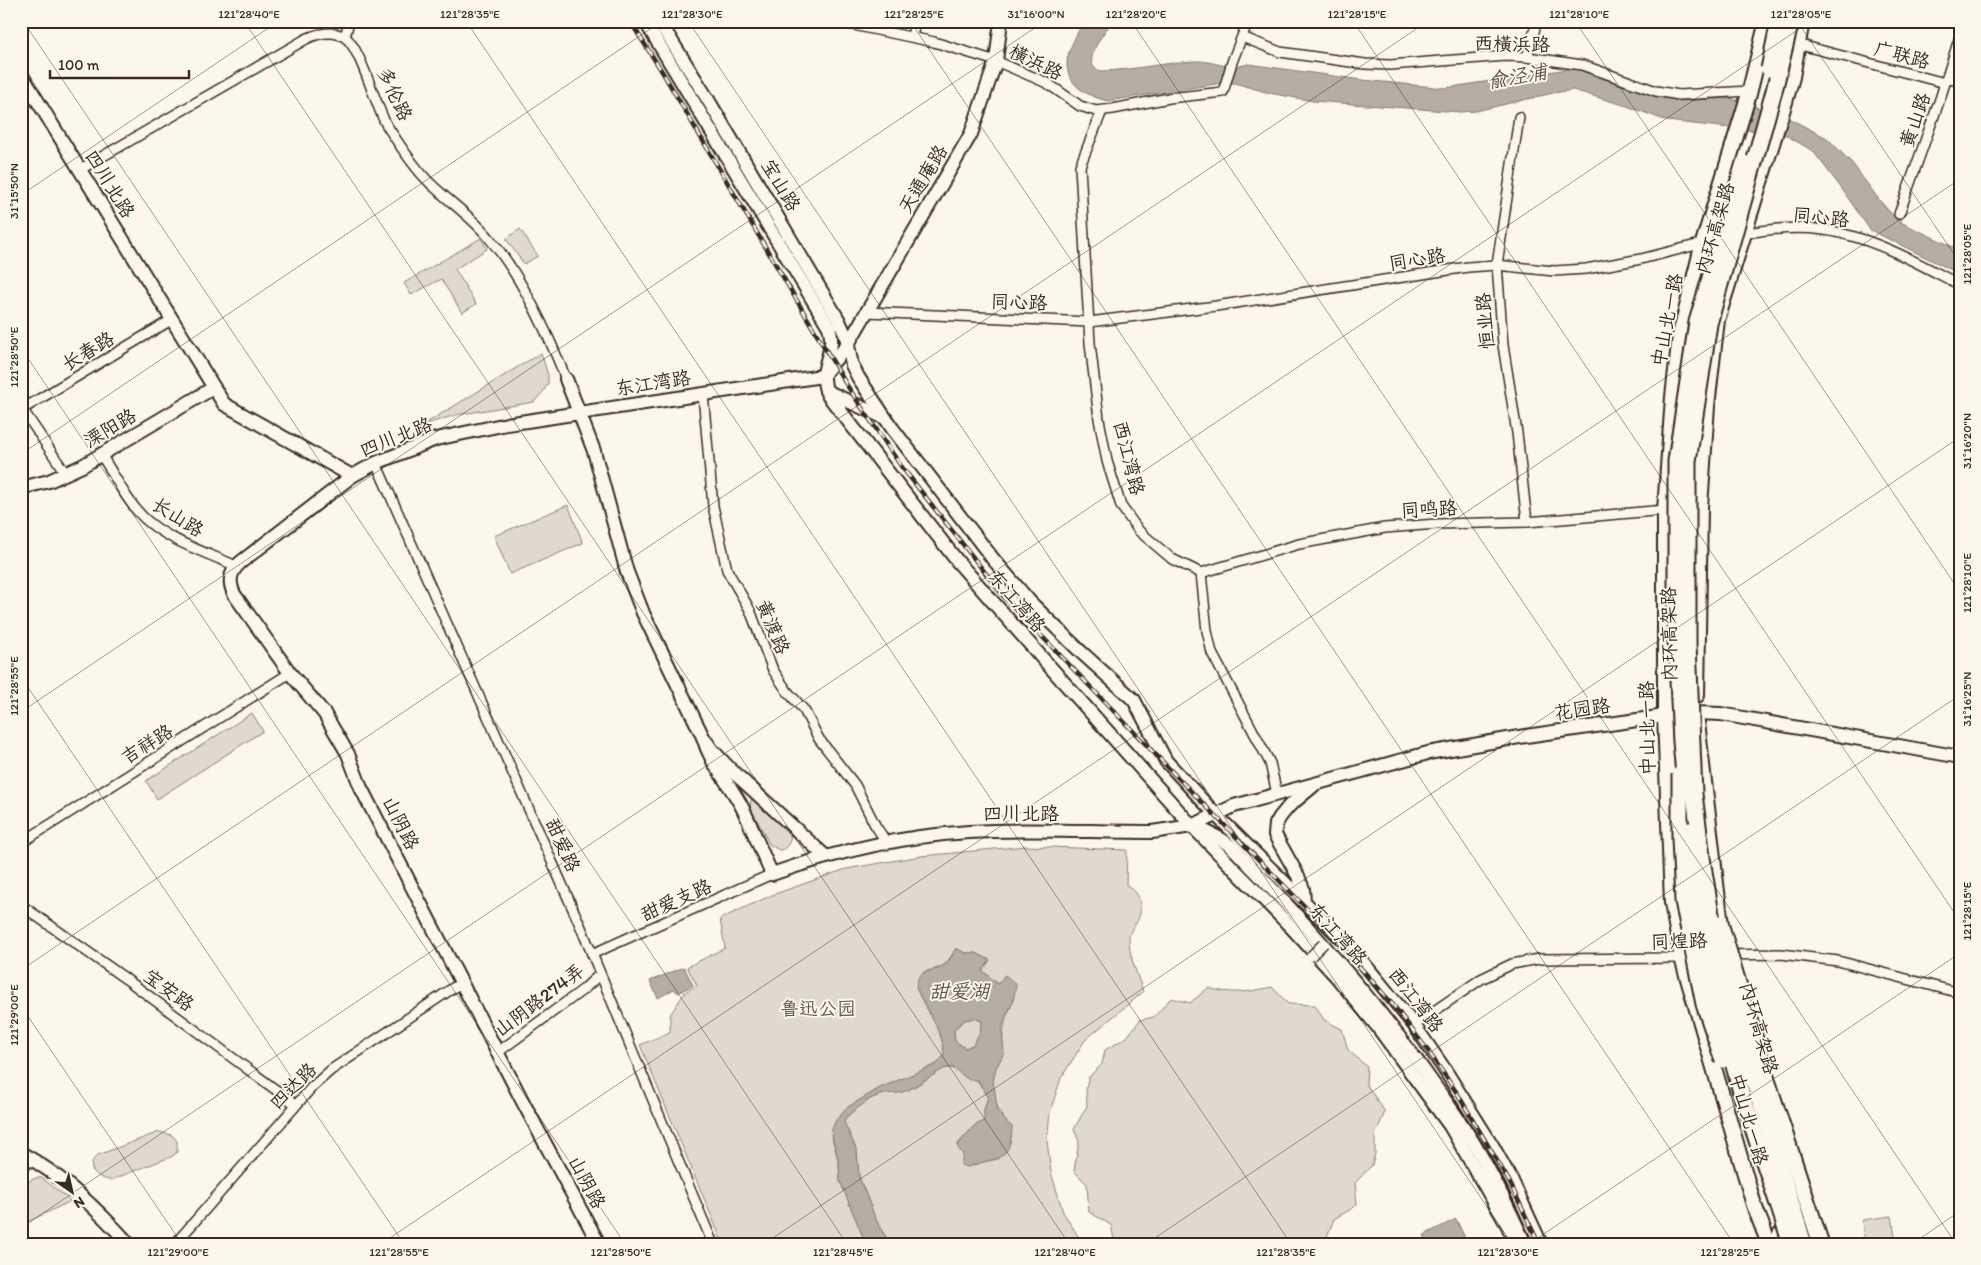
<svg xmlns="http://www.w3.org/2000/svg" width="1981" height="1265" font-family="Itim,'LXGW WenKai TC',sans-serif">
	<rect width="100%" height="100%" fill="#fbf7ec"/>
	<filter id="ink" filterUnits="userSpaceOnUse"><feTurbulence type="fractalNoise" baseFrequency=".02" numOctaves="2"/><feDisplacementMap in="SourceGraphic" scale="10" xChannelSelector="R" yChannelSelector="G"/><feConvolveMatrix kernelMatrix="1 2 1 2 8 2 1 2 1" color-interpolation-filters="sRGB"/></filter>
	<g filter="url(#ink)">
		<g fill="#dfd9ce" stroke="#8d8276">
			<path d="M 520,229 L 538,256 L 524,264 L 506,239 Z"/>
			<path d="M 481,238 L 487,249 L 455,269 L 476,304 L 462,313 L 441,279 L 411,295 L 404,283 Z"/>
			<path d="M 541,353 L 548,375 L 548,383 L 543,392 L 534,402 L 456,415 L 423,425 Z"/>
			<path d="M 568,505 L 583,543 L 510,574 L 494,536 Z"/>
			<path d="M 252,713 L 263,731 L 157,799 L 146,781 Z"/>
			<path d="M 754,798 L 788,829 C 792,836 791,843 784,849 L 779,850 L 770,845 L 750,807 L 751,799 Z"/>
			<path d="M 1026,846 L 1127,850 L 1126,885 C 1133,888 1137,893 1139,899 C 1145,922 1129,926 1129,939 C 1129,957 1138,976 1143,992 L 1085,1040 L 1061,1078 L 1050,1112 L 1047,1141 L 1051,1172 L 1063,1212 L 1083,1244 L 891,1244 L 880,1228 L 874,1215 L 859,1177 L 857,1151 L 844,1122 C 850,1109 870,1097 884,1094 C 893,1092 901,1093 910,1089 C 919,1085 940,1069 947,1068 C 958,1066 964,1079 977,1080 L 988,1097 L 984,1110 L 985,1121 L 974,1126 L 957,1145 L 961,1149 L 968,1167 L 978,1163 L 998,1159 L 1004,1119 C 994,1107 991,1085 995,1070 C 996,1066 999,1064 1000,1060 C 1004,1036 1001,1025 1013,1002 L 1005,975 L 998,984 L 982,970 L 990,960 L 976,953 L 965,953 L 956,948 C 948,963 942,969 925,971 L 916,988 C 925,1009 944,1032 945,1055 L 937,1064 L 880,1088 L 848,1107 L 832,1138 L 839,1163 L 840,1181 L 866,1244 L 723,1244 L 640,1045 L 670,1032 L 670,1015 L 685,992 L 697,985 L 687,967 L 725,948 L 720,919 L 772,895 L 846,869 L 921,856 Z"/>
			<path d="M 1272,987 L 1288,1004 L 1315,1005 L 1324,1020 L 1342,1029 L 1348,1050 L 1367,1067 L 1366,1084 L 1385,1112 L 1375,1135 L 1375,1154 L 1372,1165 L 1355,1183 L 1357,1204 L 1353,1208 L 1334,1219 L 1326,1239 L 1313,1244 L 1115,1244 L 1111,1225 L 1089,1212 L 1087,1184 L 1074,1171 L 1079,1141 L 1074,1129 L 1087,1106 L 1086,1088 L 1089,1077 L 1102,1064 L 1105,1050 L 1127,1037 L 1140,1020 L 1154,1017 L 1171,998 L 1190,1003 L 1208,988 C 1233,995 1247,992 1272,987 Z"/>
			<path d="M 974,1018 L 982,1021 L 980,1032 L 973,1045 L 965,1048 L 955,1041 L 954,1029 L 965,1020 Z"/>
			<path d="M 159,1132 L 172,1135 L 177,1141 L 177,1152 L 173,1156 L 111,1180 C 97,1179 83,1167 98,1155 Z"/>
			<path d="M 35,1178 L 42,1178 L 71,1201 L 21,1225 L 21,1186 Z"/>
			<path d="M 1892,1216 L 1896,1244 L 1865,1244 L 1862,1220 Z"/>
		</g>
		<g fill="#b6aea2" stroke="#85796d" fill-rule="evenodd">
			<path d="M 1083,21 L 1113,21 C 1104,32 1077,67 1102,71 C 1133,70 1163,63 1194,61 C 1214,60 1226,71 1248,64 L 1362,80 L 1445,88 L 1574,68 L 1651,95 L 1680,101 L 1730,98 L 1788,118 L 1827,138 L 1852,163 L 1880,201 L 1898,221 L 1960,250 L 1960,274 L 1870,230 L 1842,189 L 1813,151 L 1784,134 L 1667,121 L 1627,106 L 1573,90 L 1553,93 L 1476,111 L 1460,112 L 1313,101 L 1269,93 L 1235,83 L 1222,83 L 1108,101 C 1090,97 1068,87 1067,65 C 1066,51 1078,34 1083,21 Z"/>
			<path d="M 956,948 L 965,953 L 976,953 L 990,960 L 982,971 L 998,984 L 1005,975 L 1016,984 L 1013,1002 L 1005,1017 L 1002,1030 L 1004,1053 L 996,1068 L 993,1080 L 998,1113 L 1012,1127 C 1011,1164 995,1156 968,1167 L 961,1165 L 963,1155 L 957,1146 L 974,1126 L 984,1121 L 984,1110 L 988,1097 L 978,1080 L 969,1080 L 953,1068 L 945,1068 L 908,1090 L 899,1093 L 882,1094 L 870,1099 L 847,1116 L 844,1122 L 857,1151 L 859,1177 L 874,1215 L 880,1228 L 891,1244 L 866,1244 L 840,1181 L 839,1163 L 831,1131 L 836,1120 L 848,1107 L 880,1088 L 937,1064 L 944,1055 C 944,1032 925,1009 916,987 C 919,965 932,975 945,965 C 950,961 953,953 956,948 ZM 974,1018 L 982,1021 L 980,1032 L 973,1045 L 965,1048 L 955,1041 L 954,1029 L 965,1020 Z"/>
			<path d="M 684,967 L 693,985 L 678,993 L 674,989 L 658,998 L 650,981 Z"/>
			<path d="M 1456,1219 L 1468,1244 L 1428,1244 L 1424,1235 Z"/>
		</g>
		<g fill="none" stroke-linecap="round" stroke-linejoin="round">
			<g stroke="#3b2a1e" stroke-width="12">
				<g id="street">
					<path d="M 834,21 L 934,42 L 996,61 L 1047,83 L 1080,106 L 1096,111 L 1113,109 L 1169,98 L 1223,92 L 1232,62 L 1248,21"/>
					<path d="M 345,37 L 349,21"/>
					<path d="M 912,37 L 915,21"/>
					<path d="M 1242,37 L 1280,52 L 1365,64 L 1390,65 L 1506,56 L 1527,57 L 1582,65 L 1656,91 L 1679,95 L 1750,91"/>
					<path d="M 1793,43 L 1945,83"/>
					<path d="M 1527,57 L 1537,21"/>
					<path d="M 1947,78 L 1960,82"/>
					<path d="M 1102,111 L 1080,166 L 1090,343 L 1099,419 L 1107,461 L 1121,506 L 1139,531 L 1172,559 L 1201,573"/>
					<path d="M 1519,117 L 1497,265 L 1503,345 L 1517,433 L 1527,522"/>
					<path d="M 79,170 L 306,39 C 319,33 334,30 346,38 C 360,48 376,106 386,124 C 398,143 411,163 426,179 C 446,200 472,216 490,239 C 522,277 548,334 566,379"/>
					<path d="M 1899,214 L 1940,99 L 1960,36"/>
					<path d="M 1742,234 C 1774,228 1812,225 1844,234 C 1885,244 1923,266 1960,285"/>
					<path d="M 867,312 L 1089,322 L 1216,306 L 1468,267 L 1497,265 L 1554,271 L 1586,269 L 1641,259 L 1724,238"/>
					<path d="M 703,394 L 713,506 L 727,570 L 750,610 L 773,670 L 787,691 L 804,710 L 819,739 L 855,785 L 875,825 L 887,843"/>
					<path d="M 21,410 L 171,320"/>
					<path d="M 23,410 L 66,474"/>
					<path d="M 101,455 C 115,475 126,501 144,518 C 167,540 207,553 236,566"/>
					<path d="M 376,463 L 580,925 L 713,1244"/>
					<path d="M 1201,573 L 1299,544 L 1385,528 L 1437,524 L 1527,522 L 1665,510"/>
					<path d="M 1201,573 L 1207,631 L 1212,653 L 1270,763 L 1277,794"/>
					<path d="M 21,843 L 290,673"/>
					<path d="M 21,905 L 126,979 L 295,1104"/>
					<path d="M 592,954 L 772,874"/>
					<path d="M 1727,955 L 1781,954 L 1838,961 L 1960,993"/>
					<path d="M 1414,1025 L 1481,979 L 1512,964 L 1539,959 L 1687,958"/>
					<path d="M 498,1052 L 584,989 L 600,974"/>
					<path d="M 21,1169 L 32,1159"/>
					<path d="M 175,1244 L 312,1087 L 331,1070 L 462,982"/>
				</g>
			</g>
			<g stroke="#3b2a1e" stroke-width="16">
				<g id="secondary">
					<path d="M 645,21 L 829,327 C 838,353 815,368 828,395 L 958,562 L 1043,659 L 1192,826 L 1291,927 L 1335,975 L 1377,1026 L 1450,1126 L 1508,1226 L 1516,1244"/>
					<path d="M 659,21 L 707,98 L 838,319 L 846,336 L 852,365 L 858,377 L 892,428 L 993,559 L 1030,602 L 1081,652 L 1134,700 L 1166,761 L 1215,814 L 1353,950 L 1414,1025 L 1443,1067 L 1492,1145 L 1512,1181 L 1541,1244"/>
					<path d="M 21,74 L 224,404 L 352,476"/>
					<path d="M 566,379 L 594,451 L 627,572 L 643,613 L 703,737 L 712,750 L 730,769 L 826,857"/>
					<path d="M 826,391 L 885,418"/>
					<path d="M 21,488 L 49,481 L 82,466 L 213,388"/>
					<path d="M 703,737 C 711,766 729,782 742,807 C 753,829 761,852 772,874 C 835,852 902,836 969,832 C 1030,828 1091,832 1152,832 L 1192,826 L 1234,806 L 1428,753 L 1519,737 L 1665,716 L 1696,713 L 1721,714 L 1960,757"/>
					<path d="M 1197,827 L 1221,839 L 1233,848 C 1306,923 1375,1000 1435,1086 C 1448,1104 1461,1123 1473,1142 C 1493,1175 1509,1209 1525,1244"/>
					<path d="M 1304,901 L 1303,889 L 1298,876 L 1275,835 L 1276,824 L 1280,817 L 1289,806 L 1313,786"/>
					<path d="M 21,1153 C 63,1176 97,1209 129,1244"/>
					<path d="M 599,1244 L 524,1104 L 361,788 L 348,754 L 324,713 L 290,673 L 234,594 C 228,581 230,571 241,562 L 352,476 L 376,463 L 436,439 L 507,424 L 822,376 L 848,344 L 971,134 L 996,61 L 1001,21"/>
				</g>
			</g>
			<g stroke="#3b2a1e" stroke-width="18">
				<g id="primary">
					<path d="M 1767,21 L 1749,94 L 1703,243 L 1680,335 L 1673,397 L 1665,510 L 1665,716 L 1672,903 L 1682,958 L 1754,1205 L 1769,1244"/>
					<path d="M 1697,695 L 1700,507 L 1707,406 L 1717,320 L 1785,102 L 1792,77 L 1802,21"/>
					<path d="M 1697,722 L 1722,934"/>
				</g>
			</g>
			<g stroke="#3b2a1e" stroke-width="19">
				<path id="highway" d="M 1780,1235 L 1781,1244"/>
			</g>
			<use href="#street" stroke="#fbf7ec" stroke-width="9"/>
			<use href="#secondary" stroke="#fbf7ec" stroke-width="12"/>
			<use href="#primary" stroke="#fbf7ec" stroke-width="14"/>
			<use href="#highway" stroke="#fbf7ec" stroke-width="15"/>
			<g stroke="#3b2a1e" stroke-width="4.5">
				<path id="rail" d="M 630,21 L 663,73 L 846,384 L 901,466 L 1006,599 L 1183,783 L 1324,926 L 1394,1006 L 1426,1048 L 1457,1093 L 1509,1181 L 1539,1244"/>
			</g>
			<use href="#rail" stroke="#fbf7ec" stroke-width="2.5" stroke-dasharray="8" stroke-linecap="butt"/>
			<g stroke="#3b2a1e" stroke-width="12" stroke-linecap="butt">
				<path id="street-bridge" d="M 1311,956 L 1324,943"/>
			</g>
			<g stroke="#3b2a1e" stroke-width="19" stroke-linecap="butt">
				<g id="highway-bridge">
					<path d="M 1791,21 L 1774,91 L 1709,324 L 1688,461 L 1688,643 L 1694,794 L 1703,865 L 1719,964 L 1743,1046 L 1804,1244"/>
					<path d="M 1769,69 L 1779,21"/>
					<path d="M 1680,774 L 1680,838 L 1683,901 L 1704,1004 L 1723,1060"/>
					<path d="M 1685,784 L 1681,742 L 1676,639 L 1676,461 L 1697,322 L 1744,163"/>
					<path d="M 1689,830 L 1692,877 L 1708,969 L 1741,1092 L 1791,1244"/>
					<path d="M 1720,923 L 1768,1083 L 1821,1244"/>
				</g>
			</g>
			<use href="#street-bridge" stroke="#fbf7ec" stroke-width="9"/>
			<use href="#highway-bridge" stroke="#fbf7ec" stroke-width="15"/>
		</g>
	</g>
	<path fill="none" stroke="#3b2a1e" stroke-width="1" stroke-opacity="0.45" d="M 23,21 L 847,1244M 244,21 L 1069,1244M 466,21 L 1291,1244M 688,21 L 1512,1244M 910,21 L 1734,1244M 1131,21 L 1956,1244M 1353,21 L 1960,921M 1575,21 L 1960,592M 1797,21 L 1960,263M 21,195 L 279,21M 21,348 L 625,1244M 21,454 L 662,21M 21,677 L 404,1244M 21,712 L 1045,21M 21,970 L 1428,21M 21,1006 L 182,1244M 21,1228 L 1811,21M 381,1244 L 1960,179M 764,1244 L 1960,437M 1146,1244 L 1960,695M 1529,1244 L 1960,953M 1912,1244 L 1960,1211"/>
	<g text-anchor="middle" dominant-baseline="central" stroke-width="4" stroke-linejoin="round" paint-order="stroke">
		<g font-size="19" fill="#3b2a1e" stroke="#fbf7ec">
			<text transform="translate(1512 44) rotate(1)">西横浜路</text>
			<text transform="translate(1902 55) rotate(15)">广联路</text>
			<text transform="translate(1036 62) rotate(26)">横浜路</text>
			<text transform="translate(395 94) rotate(65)">多伦路</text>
			<text transform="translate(1915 120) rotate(-71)">黄山路</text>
			<text transform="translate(923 179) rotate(-59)">天通庵路</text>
			<text transform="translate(110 184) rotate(58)">四川北路</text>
			<text transform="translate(781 185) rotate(59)">宝山路</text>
			<text transform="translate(1821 217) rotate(6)">同心路</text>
			<text transform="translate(1715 228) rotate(-74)">内环高架路</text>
			<text transform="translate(1417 259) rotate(-9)">同心路</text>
			<text transform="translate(1019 302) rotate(2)">同心路</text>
			<text transform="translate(1667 320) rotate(-79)">中山北一路</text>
			<text transform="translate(1485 321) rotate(-95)">恒业路</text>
			<text transform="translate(88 351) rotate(-31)">长春路</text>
			<text transform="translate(653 383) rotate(-9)">东江湾路</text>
			<text transform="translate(110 428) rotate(-31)">溧阳路</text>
			<text transform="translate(396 437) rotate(-22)">四川北路</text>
			<text transform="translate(1129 458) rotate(76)">西江湾路</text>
			<text transform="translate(1429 509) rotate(-3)">同鸣路</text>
			<text transform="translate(178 517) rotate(32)">长山路</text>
			<text transform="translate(1017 601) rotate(49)">东江湾路</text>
			<text transform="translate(773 627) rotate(67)">黄渡路</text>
			<text transform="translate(1669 634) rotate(-91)">内环高架路</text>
			<text transform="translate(1582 709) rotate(-8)">花园路</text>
			<text transform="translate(1647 728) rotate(-91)">中山北一路</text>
			<text transform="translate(147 744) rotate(-32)">吉祥路</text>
			<text x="1021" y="813">四川北路</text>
			<text transform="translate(401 823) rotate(63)">山阴路</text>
			<text transform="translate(563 845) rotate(66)">甜爱路</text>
			<text transform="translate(676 900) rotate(-24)">甜爱支路</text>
			<text transform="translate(1338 934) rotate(48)">东江湾路</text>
			<text transform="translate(1679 941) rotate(-2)">同煌路</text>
			<text transform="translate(169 990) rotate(36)">宝安路</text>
			<text transform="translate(539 1000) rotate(-37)">山阴路274弄</text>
			<text transform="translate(1416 1000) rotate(52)">西江湾路</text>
			<text transform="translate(1759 1028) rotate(74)">内环高架路</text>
			<text transform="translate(293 1086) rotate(-45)">四达路</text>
			<text transform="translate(1749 1119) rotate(74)">中山北一路</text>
			<text transform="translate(587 1182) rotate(62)">山阴路</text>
		</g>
		<g font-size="19" fill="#64564a" stroke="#fbf7ec">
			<text x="818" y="1008">鲁迅公园</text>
		</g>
		<g font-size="20" font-style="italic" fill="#605246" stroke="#fbf7ec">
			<text transform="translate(1517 76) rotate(-10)">俞泾浦</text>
			<text x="959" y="991">甜爱湖</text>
		</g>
	</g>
	<rect width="1981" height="1265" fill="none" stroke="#fbf7ec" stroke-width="55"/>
	<g transform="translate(72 1192) rotate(146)" stroke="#fbf7ec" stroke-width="4" paint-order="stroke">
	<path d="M0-4L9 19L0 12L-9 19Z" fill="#3b2a1e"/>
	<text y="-8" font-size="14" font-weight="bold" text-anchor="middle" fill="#3b2a1e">N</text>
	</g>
	<path d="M50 70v8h139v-8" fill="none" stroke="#3b2a1e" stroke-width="2.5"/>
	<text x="58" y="70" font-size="15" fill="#3b2a1e" stroke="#fbf7ec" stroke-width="4" paint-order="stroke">100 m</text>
	<rect x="28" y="28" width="1926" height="1210" fill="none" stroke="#3b2a1e" stroke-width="2"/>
	<g font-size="12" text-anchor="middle" fill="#3b2a1e">
		<text x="249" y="18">121°28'40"E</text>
		<text x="470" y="18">121°28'35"E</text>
		<text x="692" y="18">121°28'30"E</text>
		<text x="914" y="18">121°28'25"E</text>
		<text x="1036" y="18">31°16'00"N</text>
		<text x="1136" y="18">121°28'20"E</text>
		<text x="1357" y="18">121°28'15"E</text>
		<text x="1579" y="18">121°28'10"E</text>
		<text x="1801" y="18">121°28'05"E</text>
		<text transform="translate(14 191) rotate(-90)" y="4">31°15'50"N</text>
		<text transform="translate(1967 254) rotate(-90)" y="4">121°28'05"E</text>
		<text transform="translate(14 357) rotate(-90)" y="4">121°28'50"E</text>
		<text transform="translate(1967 441) rotate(-90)" y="4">31°16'20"N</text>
		<text transform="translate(1967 583) rotate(-90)" y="4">121°28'10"E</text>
		<text transform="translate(14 686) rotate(-90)" y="4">121°28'55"E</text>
		<text transform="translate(1967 699) rotate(-90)" y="4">31°16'25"N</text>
		<text transform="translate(1967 911) rotate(-90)" y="4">121°28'15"E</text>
		<text transform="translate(14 1015) rotate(-90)" y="4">121°29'00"E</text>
		<text x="178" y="1256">121°29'00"E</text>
		<text x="399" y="1256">121°28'55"E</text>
		<text x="621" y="1256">121°28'50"E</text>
		<text x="843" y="1256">121°28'45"E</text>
		<text x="1065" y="1256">121°28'40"E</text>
		<text x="1286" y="1256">121°28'35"E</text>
		<text x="1508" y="1256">121°28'30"E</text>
		<text x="1730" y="1256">121°28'25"E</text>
	</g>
</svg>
